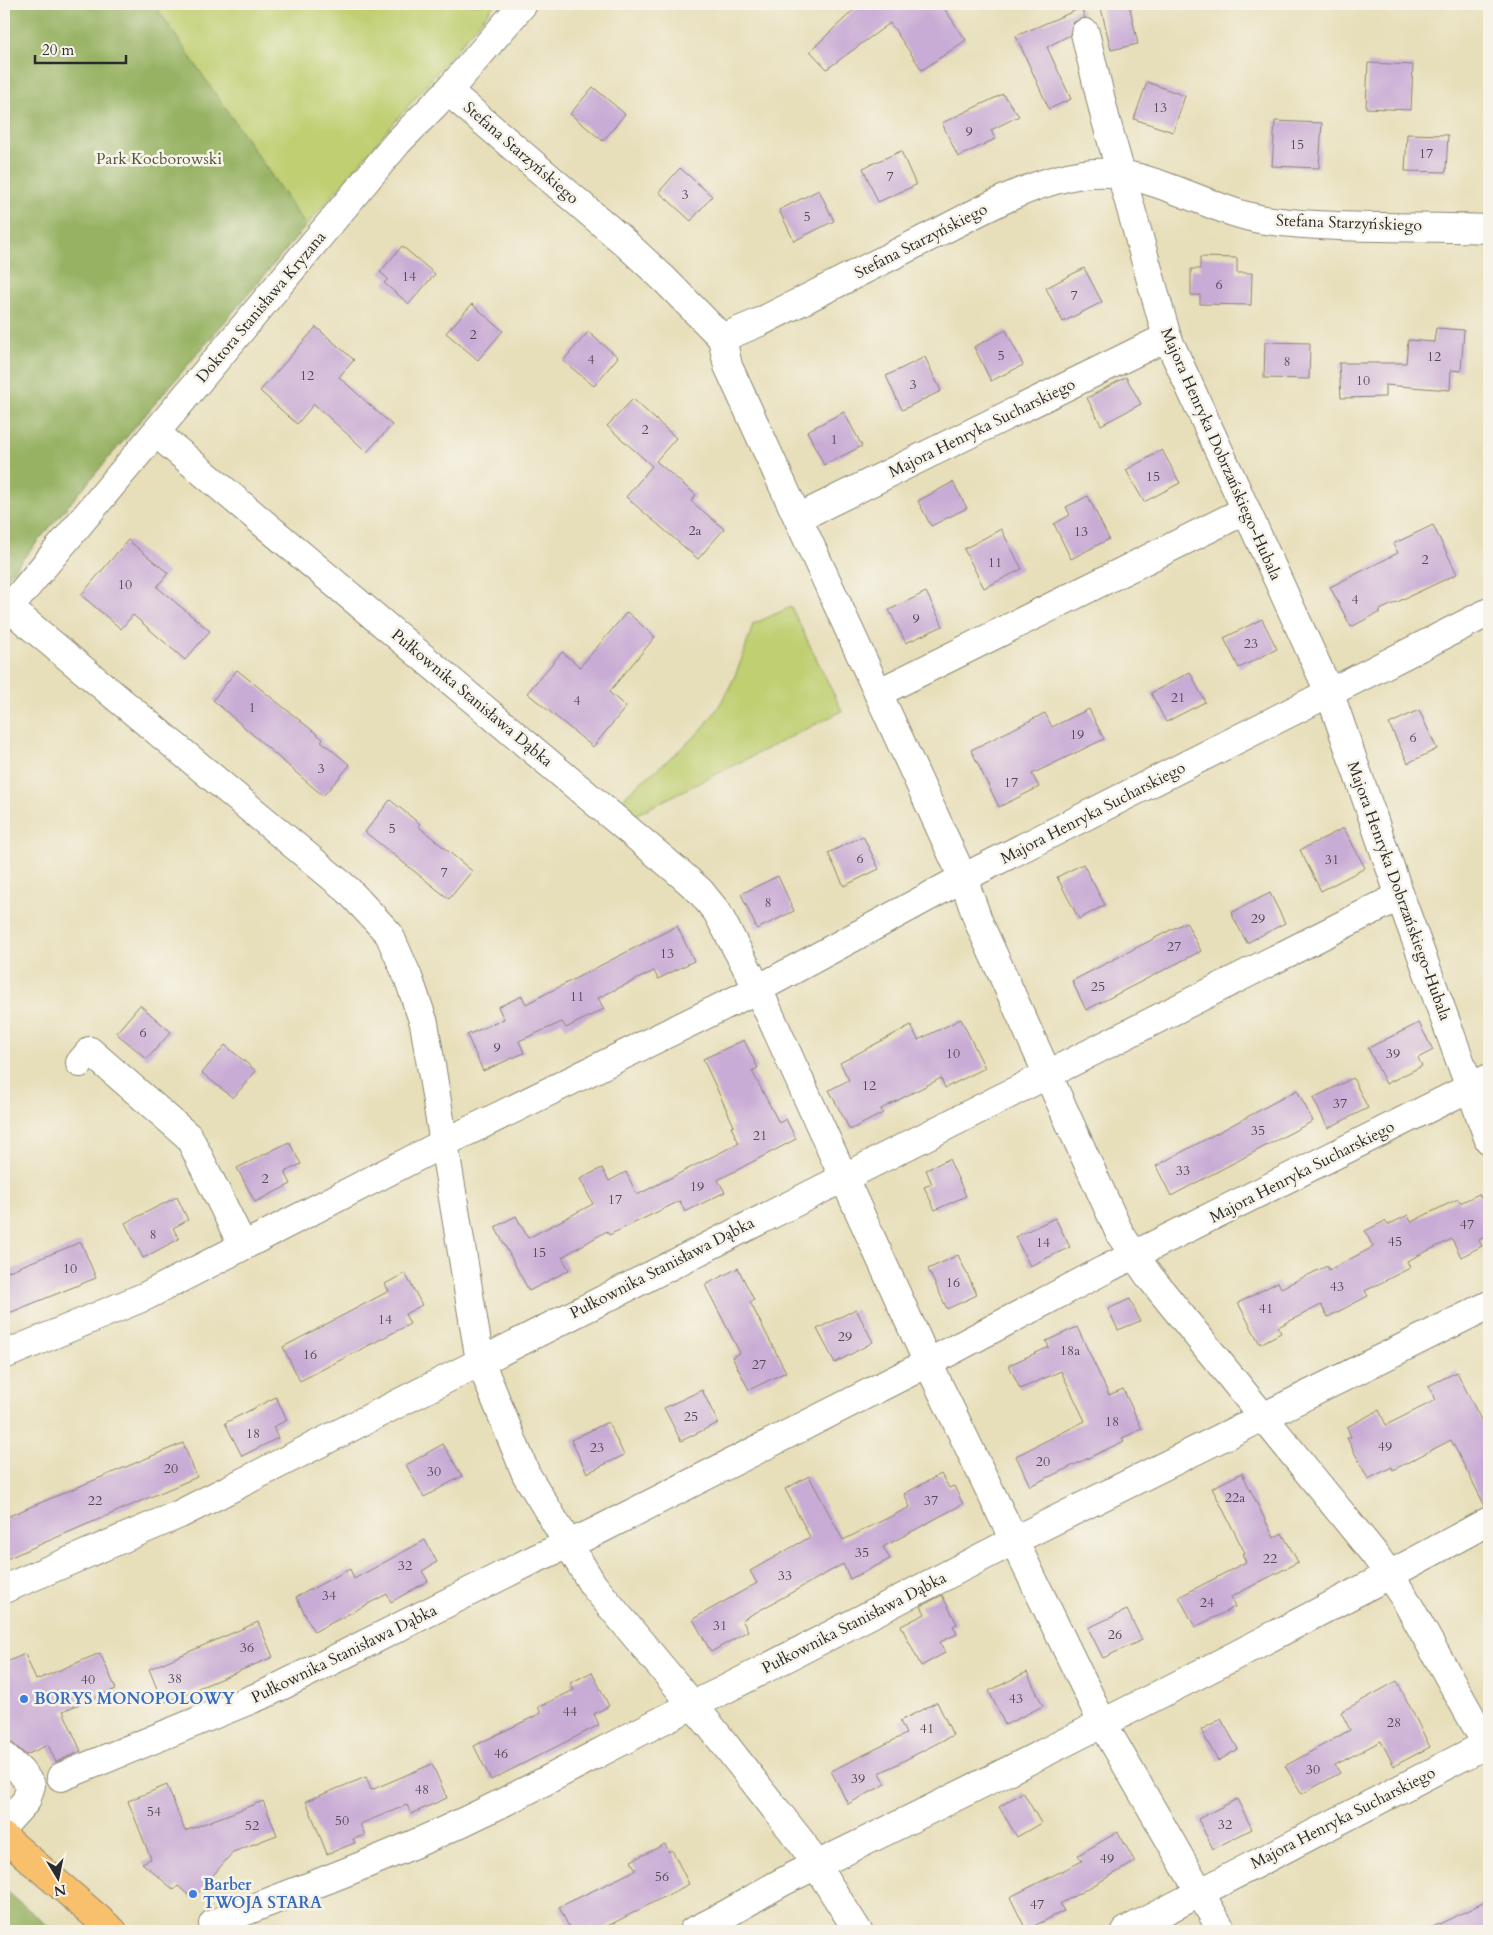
<svg xmlns="http://www.w3.org/2000/svg" width="1493" height="1935" font-family="Cardo,serif">
	<rect width="100%" height="100%" fill="#f7f3e8"/>
	<filter id="ink" filterUnits="userSpaceOnUse"><feTurbulence type="fractalNoise" baseFrequency=".02" numOctaves="2"/><feDisplacementMap in="SourceGraphic" scale="10" xChannelSelector="R" yChannelSelector="G"/><feConvolveMatrix kernelMatrix="1 2 1 2 8 2 1 2 1" color-interpolation-filters="sRGB"/></filter>
	<filter id="wash" filterUnits="userSpaceOnUse"><feTurbulence type="fractalNoise" baseFrequency=".0096" numOctaves="4" result="noise"/><feDisplacementMap in="SourceGraphic" scale="20" xChannelSelector="R" yChannelSelector="G"/><feGaussianBlur stdDeviation="1.12" result="paint"/><feColorMatrix in="noise" values="0 0 0 0 0 0 0 0 0 0 0 0 0 0 0 0 0 1.4 0 .05"/><feComposite in="paint" operator="in"/></filter>
	<g filter="url(#wash)">
		<rect width="100%" height="100%" fill="#e7dfba"/>
		<g fill="#bfcf71" stroke="#757d4e">
			<path d="M 4,4 L 495,4 L 4,581 Z"/>
			<path d="M 791,607 L 842,711 L 633,816 L 620,805 L 627,794 C 650,774 676,755 698,733 C 726,704 742,663 753,624 Z"/>
		</g>
		<g fill="#97b263" stroke="#616e47">
			<path d="M 4,4 L 154,4 L 306,226 L 4,581 Z"/>
			<path d="M 4,1889 L 54,1931 L 4,1931 Z"/>
		</g>
		<g id="blocks">
			<g fill="#c9acd5">
				<path d="M 860,4 L 941,4 L 966,40 L 922,70 L 890,23 L 827,69 L 810,51 Z"/>
				<path d="M 1100,4 L 1129,4 L 1138,44 L 1111,50 Z"/>
				<path d="M 1081,8 L 1085,18 L 1074,22 L 1070,35 L 1047,47 L 1071,99 L 1049,109 L 1016,36 Z"/>
				<path d="M 1368,63 L 1413,65 L 1411,110 L 1366,108 Z"/>
				<path d="M 1147,82 L 1185,96 L 1173,132 L 1134,119 Z"/>
				<path d="M 593,87 L 625,114 L 603,141 L 570,114 Z"/>
				<path d="M 1003,94 L 1019,116 L 991,130 L 995,139 L 958,157 L 942,123 Z"/>
				<path d="M 1275,121 L 1322,123 L 1319,168 L 1272,166 Z"/>
				<path d="M 1407,134 L 1448,135 L 1446,172 L 1405,171 Z"/>
				<path d="M 901,151 L 916,185 L 878,202 L 863,168 Z"/>
				<path d="M 680,168 L 712,196 L 691,221 L 659,192 Z"/>
				<path d="M 819,190 L 834,221 L 794,241 L 779,210 Z"/>
				<path d="M 402,246 L 435,274 L 409,304 L 384,283 L 388,279 L 380,272 Z"/>
				<path d="M 1200,257 L 1237,258 L 1237,273 L 1252,273 L 1251,305 L 1200,304 L 1200,295 L 1191,295 L 1191,269 L 1200,269 Z"/>
				<path d="M 1084,268 L 1102,302 L 1063,322 L 1046,288 Z"/>
				<path d="M 472,304 L 503,331 L 478,360 L 446,333 Z"/>
				<path d="M 316,327 L 354,360 L 339,377 L 392,425 L 367,452 L 314,404 L 297,424 L 260,391 Z"/>
				<path d="M 1436,328 L 1464,330 L 1461,371 L 1451,370 L 1450,390 L 1385,385 L 1385,397 L 1341,398 L 1339,363 L 1406,363 L 1408,340 L 1434,342 Z"/>
				<path d="M 1006,330 L 1023,365 L 991,381 L 974,347 Z"/>
				<path d="M 588,332 L 618,357 L 594,386 L 563,361 Z"/>
				<path d="M 1265,342 L 1310,343 L 1309,379 L 1264,378 Z"/>
				<path d="M 925,357 L 941,391 L 902,410 L 886,376 Z"/>
				<path d="M 1126,377 L 1141,404 L 1101,425 L 1087,398 Z"/>
				<path d="M 633,399 L 676,438 L 656,461 L 696,495 L 691,501 L 724,529 L 698,559 L 626,497 L 652,466 L 607,426 Z"/>
				<path d="M 844,412 L 862,446 L 824,465 L 807,431 Z"/>
				<path d="M 1162,450 L 1180,483 L 1144,502 L 1126,470 Z"/>
				<path d="M 953,482 L 967,508 L 931,526 L 918,501 Z"/>
				<path d="M 1088,496 L 1109,539 L 1071,559 L 1054,524 L 1070,515 L 1066,507 Z"/>
				<path d="M 1433,525 L 1457,574 L 1380,610 L 1380,612 L 1351,627 L 1330,587 L 1398,553 L 1393,544 Z"/>
				<path d="M 1001,529 L 1022,569 L 984,588 L 964,549 Z"/>
				<path d="M 128,540 L 168,573 L 157,587 L 210,631 L 185,660 L 133,615 L 121,629 L 81,595 Z"/>
				<path d="M 926,592 L 943,626 L 906,643 L 889,610 Z"/>
				<path d="M 627,612 L 655,637 L 609,692 L 626,707 L 593,747 L 527,693 L 562,652 L 580,667 Z"/>
				<path d="M 1262,619 L 1277,649 L 1239,668 L 1224,638 Z"/>
				<path d="M 237,670 L 323,739 L 321,741 L 350,765 L 323,796 L 213,700 Z"/>
				<path d="M 1190,672 L 1205,702 L 1166,722 L 1151,693 Z"/>
				<path d="M 1089,709 L 1104,739 L 1032,774 L 1039,787 L 999,807 L 971,750 L 1045,713 L 1052,727 Z"/>
				<path d="M 1419,710 L 1437,749 L 1408,763 L 1389,724 Z"/>
				<path d="M 390,800 L 420,824 L 418,826 L 472,871 L 449,899 L 365,832 Z"/>
				<path d="M 1344,828 L 1365,868 L 1321,891 L 1300,850 Z"/>
				<path d="M 863,836 L 879,869 L 844,886 L 828,853 Z"/>
				<path d="M 1083,864 L 1105,905 L 1079,919 L 1057,877 Z"/>
				<path d="M 778,876 L 794,911 L 757,929 L 741,894 Z"/>
				<path d="M 1270,893 L 1285,923 L 1247,943 L 1231,913 Z"/>
				<path d="M 1186,922 L 1201,951 L 1086,1010 L 1072,981 Z"/>
				<path d="M 677,926 L 694,961 L 658,979 L 654,971 L 598,998 L 604,1009 L 566,1028 L 562,1022 L 519,1041 L 524,1053 L 483,1071 L 467,1035 L 504,1019 L 498,1007 L 522,996 L 526,1004 Z"/>
				<path d="M 140,1005 L 171,1032 L 147,1059 L 116,1033 Z"/>
				<path d="M 961,1019 L 985,1068 L 945,1088 L 941,1078 L 881,1109 L 883,1113 L 850,1130 L 829,1090 L 849,1080 L 840,1063 L 911,1025 L 918,1040 Z"/>
				<path d="M 1419,1023 L 1433,1050 L 1418,1058 L 1422,1066 L 1386,1084 L 1368,1048 Z"/>
				<path d="M 744,1040 L 758,1068 L 752,1071 L 779,1123 L 786,1119 L 796,1139 L 718,1180 L 725,1192 L 685,1212 L 680,1201 L 609,1235 L 607,1231 L 562,1257 L 569,1270 L 529,1291 L 495,1227 L 516,1216 L 528,1238 L 593,1204 L 580,1179 L 602,1168 L 609,1181 L 626,1172 L 637,1195 L 739,1143 L 731,1127 L 734,1126 L 703,1059 Z"/>
				<path d="M 225,1045 L 256,1071 L 233,1098 L 202,1073 Z"/>
				<path d="M 1353,1078 L 1368,1108 L 1328,1128 L 1313,1098 Z"/>
				<path d="M 1297,1090 L 1313,1121 L 1171,1196 L 1156,1166 Z"/>
				<path d="M 289,1142 L 301,1164 L 285,1172 L 291,1184 L 255,1202 L 237,1168 Z"/>
				<path d="M 949,1159 L 966,1196 L 935,1210 L 924,1187 L 932,1184 L 926,1170 Z"/>
				<path d="M 1479,1194 L 1489,1214 L 1489,1235 L 1479,1240 L 1482,1246 L 1461,1257 L 1452,1239 L 1407,1261 L 1410,1268 L 1365,1291 L 1368,1296 L 1328,1317 L 1321,1305 L 1278,1327 L 1281,1333 L 1260,1344 L 1238,1303 L 1278,1282 L 1281,1288 L 1327,1266 L 1329,1270 L 1373,1247 L 1365,1231 L 1385,1221 L 1388,1225 L 1408,1215 L 1411,1222 L 1458,1199 L 1460,1203 Z"/>
				<path d="M 177,1197 L 188,1220 L 173,1228 L 179,1239 L 143,1258 L 125,1223 Z"/>
				<path d="M 1055,1218 L 1070,1247 L 1030,1266 L 1015,1237 Z"/>
				<path d="M 81,1242 L 96,1278 L 4,1315 L 4,1273 Z"/>
				<path d="M 958,1255 L 977,1295 L 947,1309 L 928,1269 Z"/>
				<path d="M 738,1268 L 754,1300 L 750,1302 L 786,1372 L 749,1390 L 732,1357 L 740,1353 L 705,1285 Z"/>
				<path d="M 405,1273 L 422,1305 L 405,1314 L 410,1324 L 300,1381 L 283,1347 L 389,1291 L 385,1284 Z"/>
				<path d="M 1130,1299 L 1140,1321 L 1118,1330 L 1108,1309 Z"/>
				<path d="M 856,1309 L 873,1342 L 835,1363 L 817,1329 Z"/>
				<path d="M 1077,1327 L 1109,1395 L 1123,1389 L 1142,1429 L 1122,1438 L 1124,1441 L 1030,1486 L 1016,1456 L 1085,1421 L 1061,1371 L 1020,1389 L 1009,1365 L 1049,1347 L 1046,1341 Z"/>
				<path d="M 1457,1372 L 1489,1436 L 1489,1505 L 1485,1506 L 1451,1440 L 1393,1470 L 1392,1467 L 1368,1479 L 1347,1438 L 1351,1437 L 1347,1427 L 1379,1410 L 1386,1425 L 1436,1400 L 1428,1386 Z"/>
				<path d="M 702,1390 L 718,1423 L 681,1441 L 664,1408 Z"/>
				<path d="M 276,1397 L 287,1420 L 273,1427 L 278,1438 L 242,1456 L 225,1423 Z"/>
				<path d="M 608,1422 L 624,1455 L 587,1473 L 571,1440 Z"/>
				<path d="M 183,1443 L 197,1477 L 4,1560 L 4,1518 Z"/>
				<path d="M 443,1444 L 462,1476 L 424,1497 L 406,1465 Z"/>
				<path d="M 1242,1473 L 1274,1538 L 1282,1533 L 1298,1562 L 1231,1597 L 1235,1607 L 1195,1627 L 1179,1597 L 1246,1562 L 1242,1554 L 1245,1553 L 1212,1488 Z"/>
				<path d="M 941,1474 L 949,1488 L 954,1486 L 963,1504 L 883,1547 L 890,1559 L 850,1579 L 843,1564 L 742,1620 L 748,1631 L 711,1652 L 693,1619 L 757,1583 L 750,1571 L 810,1537 L 785,1489 L 809,1476 L 843,1540 L 910,1507 L 904,1494 Z"/>
				<path d="M 425,1540 L 437,1562 L 422,1571 L 428,1581 L 391,1602 L 387,1594 L 314,1632 L 296,1597 L 350,1569 L 354,1579 Z"/>
				<path d="M 942,1595 L 957,1624 L 953,1626 L 957,1634 L 940,1642 L 945,1653 L 921,1666 L 901,1626 L 925,1614 L 921,1606 Z"/>
				<path d="M 1127,1610 L 1142,1640 L 1103,1658 L 1088,1628 Z"/>
				<path d="M 258,1622 L 273,1657 L 163,1703 L 149,1669 Z"/>
				<path d="M 100,1653 L 116,1689 L 63,1711 L 81,1751 L 56,1762 L 48,1745 L 26,1755 L 4,1736 L 4,1663 L 25,1654 L 36,1680 Z"/>
				<path d="M 592,1672 L 609,1706 L 594,1714 L 599,1725 L 491,1780 L 474,1746 L 541,1713 L 538,1707 L 574,1690 L 570,1683 Z"/>
				<path d="M 1027,1672 L 1043,1706 L 1005,1725 L 989,1691 Z"/>
				<path d="M 1397,1681 L 1430,1747 L 1394,1766 L 1381,1741 L 1335,1765 L 1340,1773 L 1302,1794 L 1285,1766 L 1350,1730 L 1341,1712 Z"/>
				<path d="M 937,1702 L 953,1735 L 880,1773 L 886,1784 L 848,1804 L 831,1771 L 906,1734 L 900,1721 Z"/>
				<path d="M 1221,1719 L 1238,1749 L 1218,1761 L 1201,1730 Z"/>
				<path d="M 432,1764 L 447,1798 L 411,1814 L 407,1805 L 360,1824 L 365,1835 L 353,1839 L 355,1843 L 327,1854 L 306,1801 L 366,1777 L 371,1790 Z"/>
				<path d="M 167,1785 L 185,1831 L 263,1801 L 277,1835 L 233,1852 L 193,1899 L 178,1886 L 174,1890 L 142,1863 L 151,1859 L 128,1801 Z"/>
				<path d="M 1023,1792 L 1041,1823 L 1017,1837 L 999,1807 Z"/>
				<path d="M 1237,1799 L 1252,1829 L 1213,1849 L 1198,1819 Z"/>
				<path d="M 1118,1832 L 1135,1862 L 1060,1904 L 1064,1911 L 1026,1930 L 1010,1897 L 1082,1861 L 1078,1855 Z"/>
				<path d="M 665,1844 L 669,1852 L 672,1850 L 689,1884 L 598,1931 L 571,1931 L 559,1907 L 636,1870 L 631,1861 Z"/>
				<path d="M 1489,1900 L 1489,1931 L 1425,1931 Z"/>
			</g>
		</g>
	</g>
	<g filter="url(#ink)">
		<use href="#blocks" fill-opacity="0" stroke="#898572" stroke-width="1"/>
		<g fill="none" stroke-linecap="round" stroke-linejoin="round">
			<g stroke="#898572" stroke-width="30">
				<g id="minor">
					<path d="M 1085,33 L 1105,117 L 1167,337 L 1330,694 L 1400,896 L 1489,1140"/>
					<path d="M 448,91 L 623,241 L 664,279 L 722,338 L 760,322 C 818,293 876,264 933,235 C 981,211 1029,182 1083,174 C 1145,164 1206,211 1265,220 C 1339,230 1415,226 1489,229"/>
					<path d="M 722,338 L 728,366 L 963,878 L 979,923 L 1120,1234 L 1149,1276 L 1376,1556 L 1404,1597 L 1489,1749"/>
					<path d="M 156,433 L 682,875 L 700,891 L 717,912 L 758,989 L 928,1363 L 1103,1724 L 1222,1931"/>
					<path d="M 798,518 L 1167,337"/>
					<path d="M 9,608 L 348,890 L 389,934 L 408,977 L 424,1023 L 480,1361 L 526,1474 L 593,1585 L 712,1728 L 802,1843 L 858,1931"/>
					<path d="M 4,614 L 398,142 L 448,91 L 523,4"/>
					<path d="M 878,693 L 1246,510"/>
					<path d="M 80,1063 L 90,1051 L 189,1137 L 243,1246"/>
					<path d="M 4,1355 L 146,1296 L 444,1143 L 758,989 L 963,878 L 1489,612"/>
					<path d="M 4,1589 L 180,1514 L 1400,896"/>
					<path d="M 4,1756 L 20,1771 L 31,1785 L 26,1801 L 4,1825"/>
					<path d="M 61,1777 L 267,1693 L 535,1559 L 593,1533 L 928,1363 L 1104,1270 L 1489,1078"/>
					<path d="M 213,1924 C 280,1897 348,1873 414,1844 C 519,1799 618,1740 722,1691 L 1015,1540 L 1489,1305"/>
					<path d="M 693,1931 C 728,1916 758,1894 792,1877 C 1027,1763 1260,1646 1489,1521"/>
					<path d="M 1126,1931 L 1489,1743"/>
				</g>
			</g>
			<g stroke="#898572" stroke-width="30">
				<path id="major" d="M 4,1837 L 113,1931"/>
			</g>
			<use href="#minor" stroke="#fff" stroke-width="28"/>
			<use href="#major" stroke="#f8bf6c" stroke-width="28"/>
		</g>
	</g>
	<g fill="#3f7fe0" stroke="#f7f3e8" stroke-width="2">
		<circle cx="24" cy="1699" r="5"/>
		<circle cx="193" cy="1894" r="5"/>
	</g>
	<g text-anchor="middle" dominant-baseline="central" stroke-width="5" stroke-linejoin="round" paint-order="stroke">
		<g font-size="14" fill="#524b56">
			<text x="1160" y="107">13</text>
			<text x="969" y="131">9</text>
			<text x="1297" y="144">15</text>
			<text x="1426" y="153">17</text>
			<text x="890" y="176">7</text>
			<text x="685" y="194">3</text>
			<text x="807" y="216">5</text>
			<text x="409" y="276">14</text>
			<text x="1219" y="284">6</text>
			<text x="1074" y="295">7</text>
			<text x="473" y="334">2</text>
			<text x="1001" y="355">5</text>
			<text x="1434" y="356">12</text>
			<text x="591" y="359">4</text>
			<text x="1287" y="361">8</text>
			<text x="307" y="375">12</text>
			<text x="1363" y="380">10</text>
			<text x="913" y="384">3</text>
			<text x="645" y="429">2</text>
			<text x="834" y="439">1</text>
			<text x="1153" y="476">15</text>
			<text x="695" y="530">2a</text>
			<text x="1081" y="531">13</text>
			<text x="1425" y="559">2</text>
			<text x="995" y="562">11</text>
			<text x="125" y="584">10</text>
			<text x="1355" y="599">4</text>
			<text x="916" y="618">9</text>
			<text x="1251" y="643">23</text>
			<text x="1178" y="697">21</text>
			<text x="577" y="700">4</text>
			<text x="252" y="707">1</text>
			<text x="1077" y="734">19</text>
			<text x="1413" y="737">6</text>
			<text x="321" y="768">3</text>
			<text x="1011" y="782">17</text>
			<text x="392" y="828">5</text>
			<text x="860" y="858">6</text>
			<text x="1332" y="859">31</text>
			<text x="444" y="872">7</text>
			<text x="768" y="902">8</text>
			<text x="1258" y="918">29</text>
			<text x="1174" y="946">27</text>
			<text x="667" y="953">13</text>
			<text x="1098" y="986">25</text>
			<text x="577" y="996">11</text>
			<text x="143" y="1032">6</text>
			<text x="497" y="1047">9</text>
			<text x="953" y="1053">10</text>
			<text x="1393" y="1053">39</text>
			<text x="869" y="1085">12</text>
			<text x="1340" y="1103">37</text>
			<text x="1258" y="1130">35</text>
			<text x="760" y="1135">21</text>
			<text x="1183" y="1170">33</text>
			<text x="265" y="1178">2</text>
			<text x="697" y="1186">19</text>
			<text x="615" y="1199">17</text>
			<text x="1467" y="1224">47</text>
			<text x="153" y="1234">8</text>
			<text x="1395" y="1241">45</text>
			<text x="1043" y="1242">14</text>
			<text x="539" y="1252">15</text>
			<text x="70" y="1268">10</text>
			<text x="953" y="1282">16</text>
			<text x="1337" y="1286">43</text>
			<text x="1266" y="1308">41</text>
			<text x="385" y="1319">14</text>
			<text x="845" y="1336">29</text>
			<text x="1070" y="1350">18a</text>
			<text x="310" y="1354">16</text>
			<text x="759" y="1364">27</text>
			<text x="691" y="1416">25</text>
			<text x="1112" y="1421">18</text>
			<text x="253" y="1433">18</text>
			<text x="1385" y="1446">49</text>
			<text x="597" y="1447">23</text>
			<text x="1043" y="1461">20</text>
			<text x="171" y="1468">20</text>
			<text x="434" y="1471">30</text>
			<text x="1235" y="1497">22a</text>
			<text x="95" y="1500">22</text>
			<text x="931" y="1500">37</text>
			<text x="862" y="1552">35</text>
			<text x="1270" y="1558">22</text>
			<text x="405" y="1565">32</text>
			<text x="785" y="1575">33</text>
			<text x="329" y="1595">34</text>
			<text x="1207" y="1602">24</text>
			<text x="720" y="1625">31</text>
			<text x="1115" y="1634">26</text>
			<text x="247" y="1647">36</text>
			<text x="175" y="1678">38</text>
			<text x="88" y="1679">40</text>
			<text x="1016" y="1698">43</text>
			<text x="570" y="1711">44</text>
			<text x="1394" y="1722">28</text>
			<text x="927" y="1728">41</text>
			<text x="501" y="1753">46</text>
			<text x="1313" y="1769">30</text>
			<text x="858" y="1778">39</text>
			<text x="422" y="1789">48</text>
			<text x="154" y="1811">54</text>
			<text x="342" y="1820">50</text>
			<text x="1225" y="1824">32</text>
			<text x="252" y="1825">52</text>
			<text x="1107" y="1858">49</text>
			<text x="662" y="1876">56</text>
			<text x="1037" y="1904">47</text>
		</g>
		<g font-size="16" fill="#2b2b2b" stroke="#f7f3e8">
			<text transform="translate(521 153) rotate(41)">Stefana Starzyńskiego</text>
			<text transform="translate(1349 223) rotate(2)">Stefana Starzyńskiego</text>
			<text transform="translate(921 241) rotate(-27)">Stefana Starzyńskiego</text>
			<text transform="translate(261 307) rotate(-50)">Doktora Stanisława Kryzana</text>
			<text transform="translate(982 428) rotate(-26)">Majora Henryka Sucharskiego</text>
			<text transform="translate(1221 454) rotate(66)">Majora Henryka Dobrzańskiego-Hubala</text>
			<text transform="translate(472 698) rotate(40)">Pułkownika Stanisława Dąbka</text>
			<text transform="translate(1093 813) rotate(-27)">Majora Henryka Sucharskiego</text>
			<text transform="translate(1399 891) rotate(70)">Majora Henryka Dobrzańskiego-Hubala</text>
			<text transform="translate(1302 1172) rotate(-27)">Majora Henryka Sucharskiego</text>
			<text transform="translate(662 1268) rotate(-27)">Pułkownika Stanisława Dąbka</text>
			<text transform="translate(854 1623) rotate(-27)">Pułkownika Stanisława Dąbka</text>
			<text transform="translate(344 1654) rotate(-26)">Pułkownika Stanisława Dąbka</text>
			<text transform="translate(1343 1818) rotate(-27)">Majora Henryka Sucharskiego</text>
		</g>
		<g font-size="16" fill="#50543c" stroke="#f7f3e8">
			<text x="159" y="159">Park Kocborowski</text>
		</g>
		<g font-size="16" font-weight="bold" fill="#366cbe" stroke="#f7f3e8" text-anchor="start">
			<text x="34" y="1699">BORYS MONOPOLOWY</text>
			<text x="203" y="1885">Barber<tspan x="203" dy="18">TWOJA STARA</tspan></text>
		</g>
	</g>
	<rect width="1493" height="1935" fill="none" stroke="#f7f3e8" stroke-width="20"/>
	<g transform="translate(58 1878) rotate(170)" stroke="#f7f3e8" stroke-width="4" paint-order="stroke">
	<path d="M0-4L9 19L0 12L-9 19Z" fill="#2b2b2b"/>
	<text y="-8" font-size="14" font-weight="bold" text-anchor="middle" fill="#2b2b2b">N</text>
	</g>
	<path d="M35 55v8h91v-8" fill="none" stroke="#2b2b2b" stroke-width="2.5"/>
	<text x="42" y="55" font-size="15" fill="#2b2b2b" stroke="#f7f3e8" stroke-width="4" paint-order="stroke">20 m</text>
</svg>
